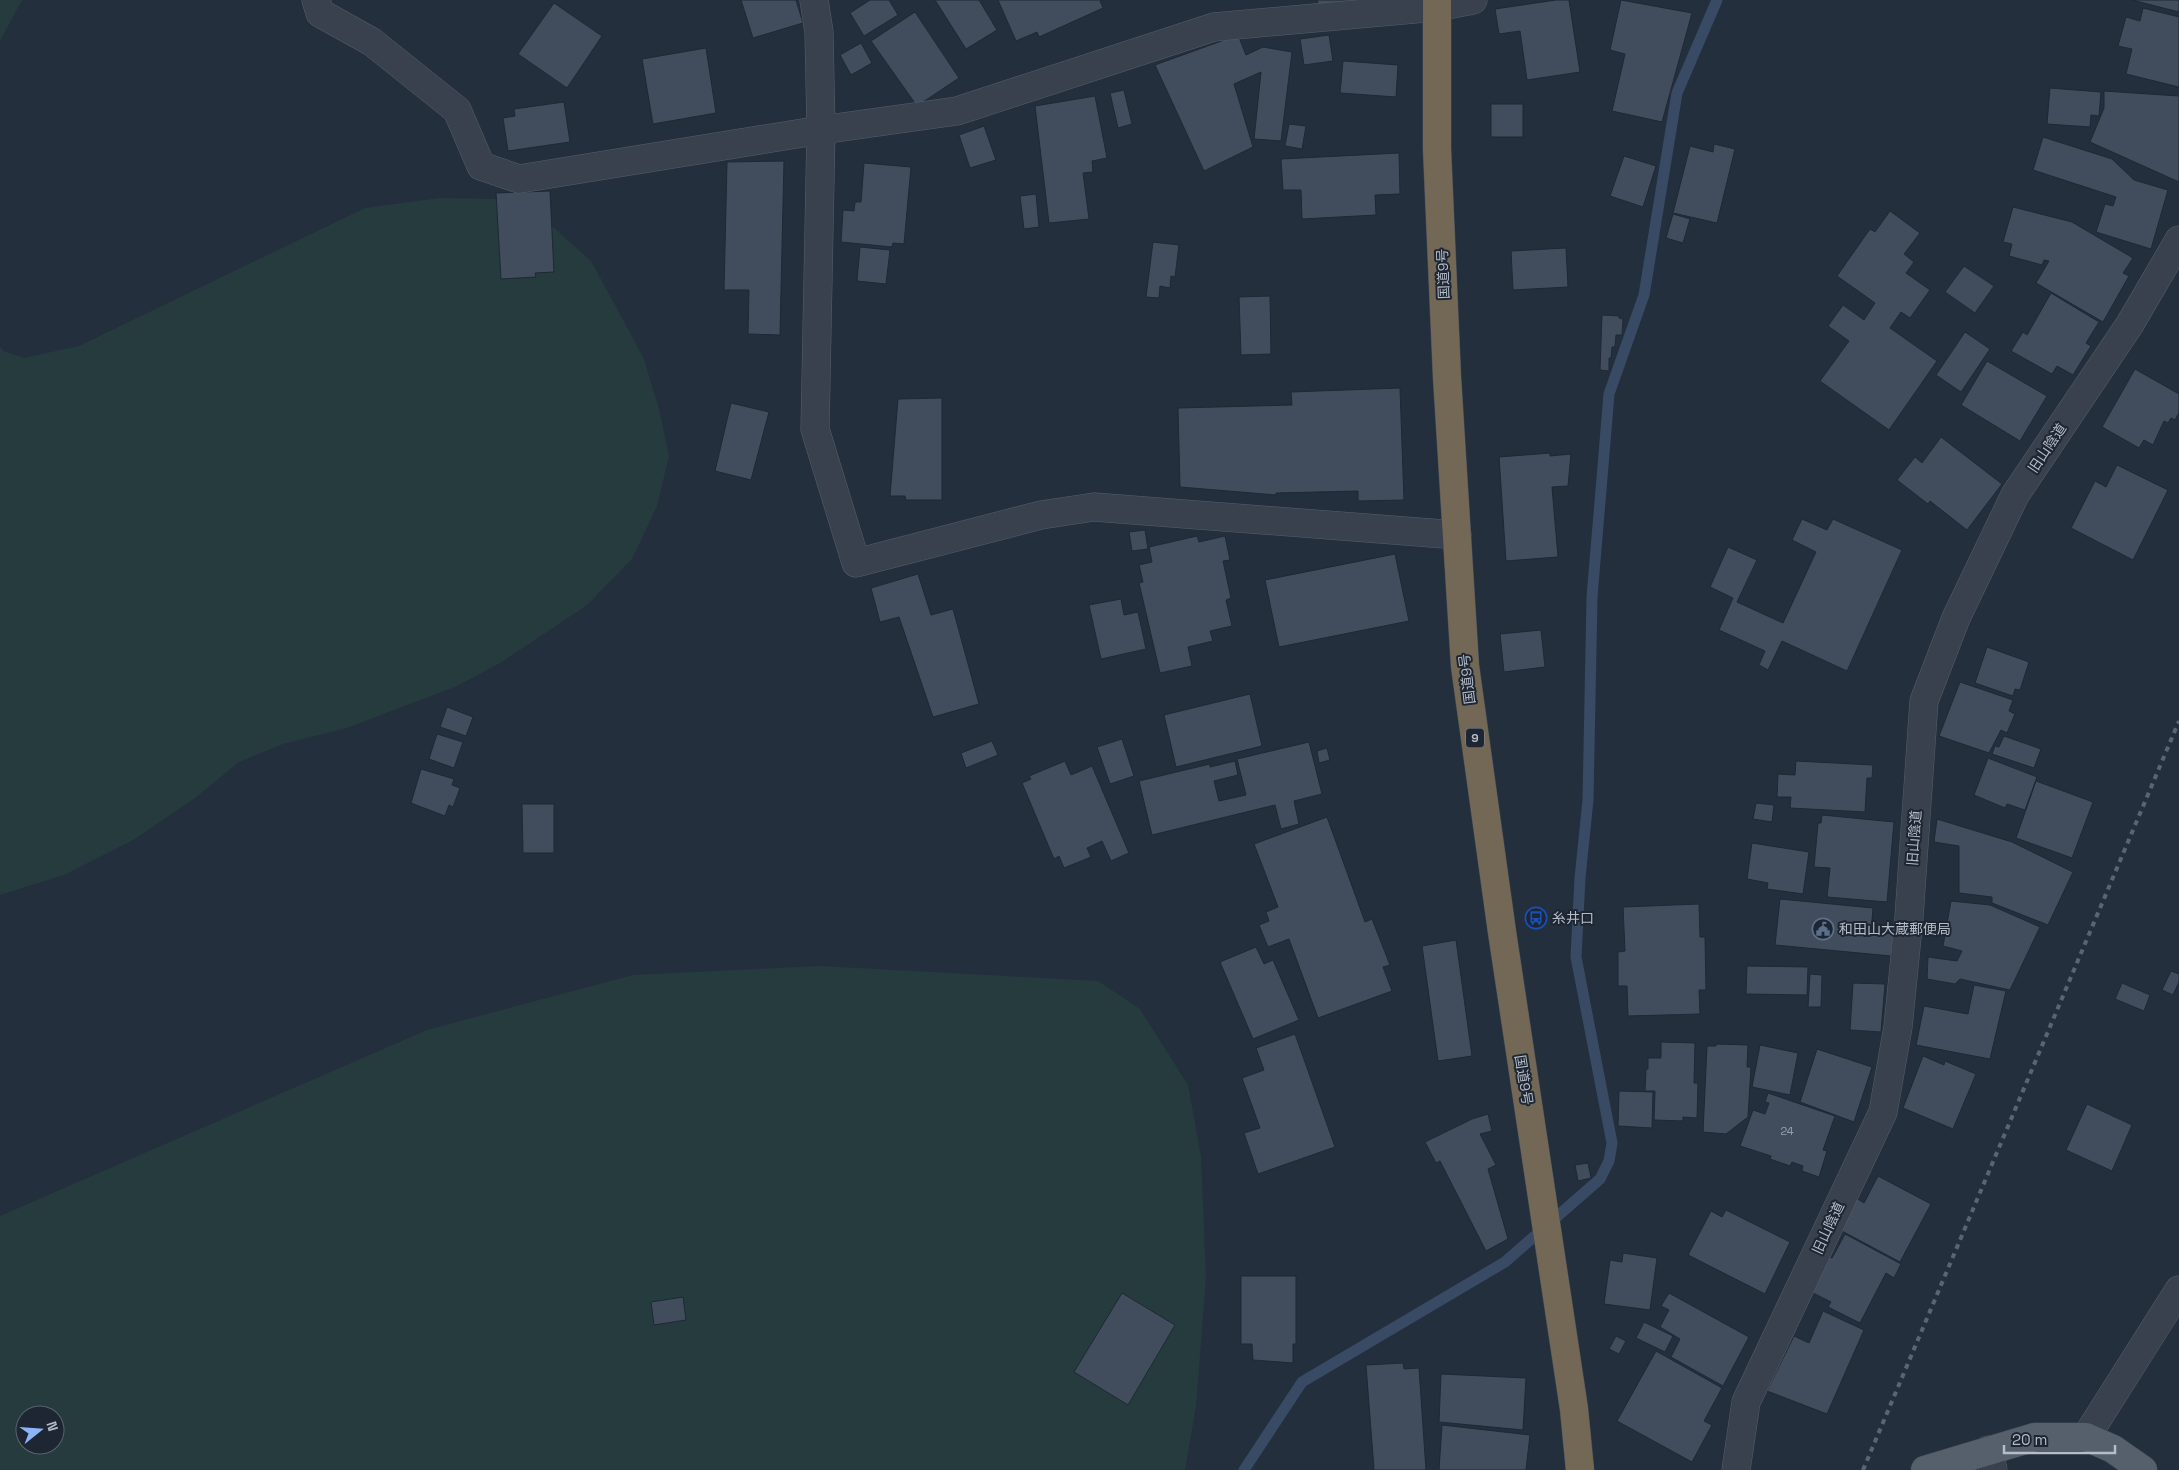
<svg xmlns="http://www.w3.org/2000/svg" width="2179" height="1470" font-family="'Space Grotesk','Noto Sans JP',sans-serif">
	<rect width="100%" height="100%" fill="#242f3d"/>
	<g fill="#263b3e" fill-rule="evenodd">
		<path d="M 0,0 L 22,0 L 0,41 Z"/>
		<path d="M 440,198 L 498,199 L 553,227 L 591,261 L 621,316 L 644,359 L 659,409 L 669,456 L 657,506 L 632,559 L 587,605 L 500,663 L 457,686 L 347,728 L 283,744 L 239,762 L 195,798 L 135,839 L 64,875 L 0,895 L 0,346 L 3,351 L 24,358 L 79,346 L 365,208 Z"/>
		<path d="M 820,966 L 1098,981 L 1140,1009 L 1188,1085 L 1201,1156 L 1206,1278 L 1196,1406 L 1185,1470 L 0,1470 L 0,1216 L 427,1030 L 633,975 ZM 25,1415 L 55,1415 L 55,1445 L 25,1445 Z"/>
	</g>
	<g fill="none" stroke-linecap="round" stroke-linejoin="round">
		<path stroke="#394a64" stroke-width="11" d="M 1244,1470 L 1302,1382 L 1505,1262 L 1600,1179 L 1609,1161 L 1612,1143 L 1576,957 L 1580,878 L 1588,800 L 1592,597 L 1609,394 L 1644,295 L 1677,93 L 1717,0"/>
	</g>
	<g fill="#414d5c" stroke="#1f2834">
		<path d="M 741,0 L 796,0 L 803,23 L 753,38 Z"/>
		<path d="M 870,0 L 889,0 L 898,15 L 864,36 L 850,13 Z"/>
		<path d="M 935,0 L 979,0 L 997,30 L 966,49 Z"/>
		<path d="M 998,0 L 1103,0 L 1100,1 L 1103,8 L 1039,37 L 1037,32 L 1016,41 Z"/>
		<path d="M 1317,0 L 1355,0 L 1319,7 Z"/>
		<path d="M 1556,0 L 1569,0 L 1580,72 L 1527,80 L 1520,31 L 1499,34 L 1495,9 Z"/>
		<path d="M 1621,0 L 1692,13 L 1662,122 L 1612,111 L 1625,54 L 1610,50 Z"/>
		<path d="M 2132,0 L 2179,0 L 2179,12 Z"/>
		<path d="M 554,3 L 602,36 L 567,88 L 518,54 Z"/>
		<path d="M 2143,8 L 2179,17 L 2179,87 L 2126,74 L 2132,49 L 2118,46 L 2126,17 L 2140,21 Z"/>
		<path d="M 915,12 L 959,78 L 917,106 L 871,41 Z"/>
		<path d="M 1238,35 L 1246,55 L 1263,47 L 1292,52 L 1281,141 L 1254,139 L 1261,72 L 1234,84 L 1253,147 L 1204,171 L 1155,65 Z"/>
		<path d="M 1329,35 L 1333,61 L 1304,65 L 1300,39 Z"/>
		<path d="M 861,43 L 872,63 L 851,75 L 840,55 Z"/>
		<path d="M 706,48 L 716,113 L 653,124 L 642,59 Z"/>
		<path d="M 1343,61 L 1398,65 L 1396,97 L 1340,93 Z"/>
		<path d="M 2050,88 L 2101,92 L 2099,116 L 2091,115 L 2090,127 L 2047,124 Z"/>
		<path d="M 1124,90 L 1132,124 L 1118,128 L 1110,93 Z"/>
		<path d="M 2104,91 L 2179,96 L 2179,182 L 2090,142 L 2104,108 Z"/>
		<path d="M 1095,96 L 1107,158 L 1092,161 L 1093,172 L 1083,173 L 1089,219 L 1049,223 L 1035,106 Z"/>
		<path d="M 564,102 L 570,142 L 508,151 L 503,118 L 515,116 L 514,109 Z"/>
		<rect x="1491" y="104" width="32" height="33"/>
		<path d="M 1289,124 L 1306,126 L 1302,149 L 1285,146 Z"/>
		<path d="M 984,126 L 996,160 L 970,168 L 959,135 Z"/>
		<path d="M 2043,137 L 2112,159 L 2134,180 L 2168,190 L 2151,249 L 2096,232 L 2105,204 L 2113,206 L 2116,197 L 2033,170 Z"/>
		<path d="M 1714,144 L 1735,149 L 1717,223 L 1673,213 L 1690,146 L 1713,152 Z"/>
		<path d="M 1399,153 L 1400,194 L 1375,195 L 1376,215 L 1302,219 L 1301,190 L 1283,190 L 1281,159 Z"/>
		<path d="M 1624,156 L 1656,166 L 1643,207 L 1610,196 Z"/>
		<path d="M 784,161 L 780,335 L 748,334 L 749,290 L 724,290 L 727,162 Z"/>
		<path d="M 864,163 L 911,167 L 904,244 L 893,243 L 892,247 L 841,242 L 843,210 L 854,211 L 855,202 L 861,202 Z"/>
		<path d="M 550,191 L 554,272 L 535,273 L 536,277 L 501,279 L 496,193 Z"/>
		<path d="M 1036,194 L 1039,227 L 1024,229 L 1020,196 Z"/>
		<path d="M 2013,207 L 2072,222 L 2133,258 L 2123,273 L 2129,276 L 2103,322 L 2036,283 L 2049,261 L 2044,260 L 2042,265 L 2009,256 L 2012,244 L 2003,242 Z"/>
		<path d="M 1890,211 L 1920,233 L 1904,254 L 1914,262 L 1906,273 L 1930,290 L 1910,318 L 1901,312 L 1890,328 L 1937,361 L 1889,430 L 1820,381 L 1849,341 L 1828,326 L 1843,305 L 1864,320 L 1875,303 L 1837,276 L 1870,229 L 1875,232 Z"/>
		<path d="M 1673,214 L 1690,219 L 1683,243 L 1666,238 Z"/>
		<path d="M 1153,242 L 1179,245 L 1175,277 L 1171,276 L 1170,288 L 1160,286 L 1159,298 L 1146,297 Z"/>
		<path d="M 860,247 L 890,250 L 886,284 L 857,281 Z"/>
		<path d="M 1566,248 L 1568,287 L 1513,290 L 1511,251 Z"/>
		<path d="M 1964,266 L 1994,286 L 1975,313 L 1945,292 Z"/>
		<path d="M 2051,293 L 2099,322 L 2086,343 L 2091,346 L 2073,375 L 2057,366 L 2052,374 L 2011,351 L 2023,332 L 2027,335 Z"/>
		<path d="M 1270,296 L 1271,354 L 1241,355 L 1239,297 Z"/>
		<path d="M 1602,315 L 1619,316 L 1619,318 L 1623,319 L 1622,335 L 1616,335 L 1615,347 L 1612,347 L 1611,358 L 1609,358 L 1609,371 L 1600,370 Z"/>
		<path d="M 1965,332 L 1990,349 L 1961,392 L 1936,375 Z"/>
		<path d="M 1987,361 L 2047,396 L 2020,441 L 1961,405 Z"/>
		<path d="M 2135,369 L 2179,394 L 2179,413 L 2175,420 L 2171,418 L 2168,423 L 2164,421 L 2153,445 L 2144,440 L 2139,448 L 2102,427 Z"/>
		<path d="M 1400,388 L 1404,500 L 1358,501 L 1358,491 L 1276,493 L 1276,495 L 1180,487 L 1178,408 L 1292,405 L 1291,392 Z"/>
		<path d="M 942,398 L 942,500 L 906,500 L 905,496 L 890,496 L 898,399 Z"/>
		<path d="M 731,403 L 769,412 L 751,480 L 715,471 Z"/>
		<path d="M 1941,437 L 2002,484 L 1967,530 L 1930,501 L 1928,504 L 1897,480 L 1915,457 L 1922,463 Z"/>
		<path d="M 1550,453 L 1550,456 L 1571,454 L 1568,486 L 1552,487 L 1558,557 L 1506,561 L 1499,457 Z"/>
		<path d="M 2117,465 L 2168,490 L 2133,560 L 2071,528 L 2095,481 L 2106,487 Z"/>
		<path d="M 1802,519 L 1827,530 L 1833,519 L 1902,550 L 1847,671 L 1782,641 L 1768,670 L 1759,665 L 1765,651 L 1719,630 L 1733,598 L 1710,587 L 1728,547 L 1757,560 L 1737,602 L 1783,623 L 1816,552 L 1792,540 Z"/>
		<path d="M 1145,530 L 1148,549 L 1132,551 L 1129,532 Z"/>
		<path d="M 1197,536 L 1199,542 L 1225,536 L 1230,560 L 1223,561 L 1231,598 L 1226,600 L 1232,626 L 1210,631 L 1213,641 L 1188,647 L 1192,666 L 1160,673 L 1139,583 L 1143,582 L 1139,565 L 1152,562 L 1149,547 Z"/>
		<path d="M 1395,554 L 1409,621 L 1279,647 L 1265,580 Z"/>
		<path d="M 918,574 L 931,615 L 953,609 L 979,704 L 933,717 L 899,617 L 880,622 L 871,588 Z"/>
		<path d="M 1121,599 L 1124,615 L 1138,612 L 1146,649 L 1101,659 L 1089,605 Z"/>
		<path d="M 1541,630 L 1545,667 L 1504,672 L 1500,634 Z"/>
		<path d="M 1987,647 L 2029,662 L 2020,690 L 2015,689 L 2013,696 L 1975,683 Z"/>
		<path d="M 1960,682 L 2013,700 L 2009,711 L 2015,714 L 2007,733 L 2001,730 L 1989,753 L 1939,736 Z"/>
		<path d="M 1250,694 L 1262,746 L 1176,767 L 1164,715 Z"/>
		<path d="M 447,707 L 473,717 L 466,736 L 440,727 Z"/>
		<path d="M 437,734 L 463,742 L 454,768 L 429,759 Z"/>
		<path d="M 2004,736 L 2041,749 L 2034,768 L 1992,754 L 1995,746 L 1999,747 Z"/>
		<path d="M 1122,739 L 1134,776 L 1110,784 L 1097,747 Z"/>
		<path d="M 992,741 L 998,755 L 966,768 L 961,753 Z"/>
		<path d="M 1309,742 L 1322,794 L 1294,801 L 1299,824 L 1281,829 L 1275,805 L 1152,835 L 1139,781 L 1210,764 L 1210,767 L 1235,761 L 1238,775 L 1214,781 L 1219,801 L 1246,795 L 1237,759 Z"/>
		<path d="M 1327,748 L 1330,760 L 1319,763 L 1317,751 Z"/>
		<path d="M 1988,758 L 2037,777 L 2025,810 L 2007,804 L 2005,808 L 1974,795 Z"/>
		<path d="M 1065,761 L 1071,775 L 1092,766 L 1129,853 L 1111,861 L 1102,841 L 1087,848 L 1091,857 L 1064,868 L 1059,856 L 1054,859 L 1022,783 L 1031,779 L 1029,776 Z"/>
		<path d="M 1796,761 L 1873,765 L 1872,778 L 1867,778 L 1865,812 L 1790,808 L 1791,797 L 1777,797 L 1778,774 L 1795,775 Z"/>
		<path d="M 421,769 L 454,779 L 452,785 L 460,788 L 453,807 L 449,805 L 445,816 L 411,803 Z"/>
		<path d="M 2036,781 L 2093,802 L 2072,858 L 2016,838 Z"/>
		<path d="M 1756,803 L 1774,805 L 1772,822 L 1753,819 Z"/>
		<path d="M 522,804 L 554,804 L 554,853 L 523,853 Z"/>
		<path d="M 1822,815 L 1894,822 L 1887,902 L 1827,897 L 1830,868 L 1814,867 L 1818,823 L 1821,823 Z"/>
		<path d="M 1327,817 L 1365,922 L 1372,919 L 1390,965 L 1383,967 L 1392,991 L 1318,1018 L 1289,939 L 1268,947 L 1259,925 L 1269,921 L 1266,912 L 1278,907 L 1254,844 Z"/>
		<path d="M 1937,819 L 2012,842 L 2073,872 L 2048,925 L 1992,903 L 1992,897 L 1959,893 L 1959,846 L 1934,842 Z"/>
		<path d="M 1752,843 L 1809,852 L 1803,894 L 1767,889 L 1768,883 L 1747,879 Z"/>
		<path d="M 1780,899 L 1873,908 L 1871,932 L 1894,934 L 1891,956 L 1775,945 Z"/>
		<path d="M 1951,901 L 1990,905 L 2040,927 L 2010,990 L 1960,979 L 1955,984 L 1927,979 L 1928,957 L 1957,961 L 1962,951 L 1943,946 Z"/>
		<path d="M 1699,904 L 1700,937 L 1705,937 L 1706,990 L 1699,990 L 1700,1014 L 1628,1016 L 1627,986 L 1618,986 L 1618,952 L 1625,951 L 1623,907 Z"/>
		<path d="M 1456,940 L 1472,1056 L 1438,1061 L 1422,946 Z"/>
		<path d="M 1256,947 L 1264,964 L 1273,960 L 1299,1020 L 1253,1039 L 1220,962 Z"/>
		<path d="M 1747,966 L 1808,967 L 1807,995 L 1746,994 Z"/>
		<path d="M 2171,971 L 2179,974 L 2179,982 L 2173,995 L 2162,990 Z"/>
		<path d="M 1810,974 L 1822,975 L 1821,1007 L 1808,1007 Z"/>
		<path d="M 1853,983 L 1885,984 L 1881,1032 L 1850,1030 Z"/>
		<path d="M 2122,983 L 2150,995 L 2144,1011 L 2115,999 Z"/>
		<path d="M 1974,985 L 2006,991 L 1990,1059 L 1916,1045 L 1924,1006 L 1968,1014 Z"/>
		<path d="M 1295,1034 L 1335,1147 L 1258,1174 L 1244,1133 L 1260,1128 L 1242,1078 L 1264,1070 L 1256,1048 Z"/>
		<path d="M 1661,1042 L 1695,1043 L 1694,1083 L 1698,1083 L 1697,1118 L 1683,1117 L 1683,1121 L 1654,1120 L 1655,1091 L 1645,1091 L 1646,1069 L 1648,1069 L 1648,1058 L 1661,1058 Z"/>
		<path d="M 1716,1044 L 1748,1045 L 1747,1067 L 1751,1067 L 1748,1117 L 1726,1134 L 1703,1132 L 1707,1046 L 1716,1046 Z"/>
		<path d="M 1760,1045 L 1798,1053 L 1790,1095 L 1752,1087 Z"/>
		<path d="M 1817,1049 L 1872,1067 L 1854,1122 L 1800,1102 Z"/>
		<path d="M 1923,1056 L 1944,1065 L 1945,1061 L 1976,1074 L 1953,1129 L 1903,1108 Z"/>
		<path d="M 1619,1091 L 1653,1092 L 1652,1128 L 1618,1126 Z"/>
		<path d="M 1768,1093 L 1835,1116 L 1823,1150 L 1827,1151 L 1819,1177 L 1802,1171 L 1803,1166 L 1792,1162 L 1790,1166 L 1770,1159 L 1771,1156 L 1740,1146 L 1753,1110 L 1765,1114 L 1769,1103 L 1765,1102 Z"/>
		<path d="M 2087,1104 L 2132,1125 L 2112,1171 L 2066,1150 Z"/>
		<path d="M 1488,1114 L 1492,1131 L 1480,1134 L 1496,1165 L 1488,1169 L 1508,1239 L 1486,1251 L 1440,1161 L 1436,1163 L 1425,1142 L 1472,1119 Z"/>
		<path d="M 1588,1163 L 1591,1178 L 1578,1181 L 1575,1165 Z"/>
		<path d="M 1878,1176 L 1931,1204 L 1900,1262 L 1840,1230 L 1856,1198 L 1864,1203 Z"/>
		<path d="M 1726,1210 L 1790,1242 L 1765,1294 L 1688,1255 L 1711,1211 L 1722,1217 Z"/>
		<path d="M 1845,1234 L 1901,1264 L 1894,1278 L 1886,1273 L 1860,1323 L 1828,1307 L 1831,1302 L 1811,1292 L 1828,1256 L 1832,1258 Z"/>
		<path d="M 1623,1253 L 1657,1258 L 1650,1310 L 1604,1304 L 1610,1260 L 1622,1262 Z"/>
		<path d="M 1241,1276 L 1296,1276 L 1296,1344 L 1293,1344 L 1293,1363 L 1253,1360 L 1252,1344 L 1241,1344 Z"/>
		<path d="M 1122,1293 L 1175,1325 L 1128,1405 L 1074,1372 Z"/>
		<path d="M 1669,1293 L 1749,1337 L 1723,1386 L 1671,1357 L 1680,1339 L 1660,1327 L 1669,1310 L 1661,1306 Z"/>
		<path d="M 683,1297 L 686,1320 L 654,1325 L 651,1302 Z"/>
		<path d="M 1823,1311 L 1864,1330 L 1827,1414 L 1767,1391 L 1794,1336 L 1809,1343 Z"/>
		<path d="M 1644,1322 L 1673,1336 L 1665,1352 L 1636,1338 Z"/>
		<path d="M 1616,1336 L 1626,1341 L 1619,1354 L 1609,1349 Z"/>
		<path d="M 1656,1351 L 1722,1388 L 1704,1421 L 1712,1425 L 1692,1462 L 1617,1421 Z"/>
		<path d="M 1403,1363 L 1404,1369 L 1419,1368 L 1426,1470 L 1374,1470 L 1366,1365 Z"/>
		<path d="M 1441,1374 L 1526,1378 L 1523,1430 L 1439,1422 Z"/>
		<path d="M 1442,1425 L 1530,1435 L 1526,1470 L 1439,1470 Z"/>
	</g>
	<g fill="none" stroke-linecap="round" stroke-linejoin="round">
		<g stroke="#565f6b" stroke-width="29">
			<g id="street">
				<path d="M 316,0 L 320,13 L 372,42 L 457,110 L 481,166 L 519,179 L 821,130 L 957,111 L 1214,27 L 1437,7 L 1473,0"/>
				<path d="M 814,0 L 819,32 L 821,130 L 815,429 L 856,563 L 1041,515 L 1094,507 L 1457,535"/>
				<path d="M 2086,1437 L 2179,1290"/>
				<path d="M 1988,1450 L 1993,1470"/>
				<path d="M 1736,1470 L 1746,1402 L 1883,1112 L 1898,1027 L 1909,917 L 1924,701 L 1956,618 L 2015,495 L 2130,324 L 2179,240"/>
			</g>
		</g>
		<g stroke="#414a56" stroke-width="29">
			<path id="primary" d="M 1925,1470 L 2035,1437 L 2086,1437 L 2113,1449 L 2143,1470"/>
		</g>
		<g stroke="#434c58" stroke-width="29">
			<path id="highway" d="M 1437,0 L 1437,149 L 1447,377 L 1465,666 L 1502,932 L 1574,1409 L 1580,1470"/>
		</g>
		<use href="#street" stroke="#38414d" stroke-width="28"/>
		<use href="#primary" stroke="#56606d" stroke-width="28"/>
		<use href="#highway" stroke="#736856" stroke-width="28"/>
		<path stroke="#5a6574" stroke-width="4" stroke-dasharray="5 5" stroke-linecap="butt" d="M 1863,1470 L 2179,721"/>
	</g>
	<defs>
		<g id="bus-ring" transform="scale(1.125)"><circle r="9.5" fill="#1d2632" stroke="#1a4fb4" stroke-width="1.5"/><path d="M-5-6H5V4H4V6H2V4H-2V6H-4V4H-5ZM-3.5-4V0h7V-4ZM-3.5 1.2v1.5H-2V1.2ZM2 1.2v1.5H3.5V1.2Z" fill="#1a4fb4"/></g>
		<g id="civic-ring" transform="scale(1.125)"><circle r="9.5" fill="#1d2632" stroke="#5c6f8a" stroke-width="1.5"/><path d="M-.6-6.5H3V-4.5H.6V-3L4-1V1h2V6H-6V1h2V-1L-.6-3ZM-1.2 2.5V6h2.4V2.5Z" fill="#5c6f8a"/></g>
	</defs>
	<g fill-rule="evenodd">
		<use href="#bus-ring" x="1536" y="918"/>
		<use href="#civic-ring" x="1823" y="929"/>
	</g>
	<g text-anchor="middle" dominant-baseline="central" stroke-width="4" stroke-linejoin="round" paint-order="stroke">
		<g font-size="11" fill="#97a0ad">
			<text x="1787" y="1131">24</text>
		</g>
		<rect fill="#1d2632" stroke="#878f9b" stroke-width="1" x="1466" y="728.5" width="18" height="19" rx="4"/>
		<g font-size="12" font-weight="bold" fill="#b4bcc8">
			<text x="1475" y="738">9</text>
		</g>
		<g font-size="14" fill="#b4bcc8" stroke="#1d2632">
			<text transform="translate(1443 274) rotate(-92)">国道9号</text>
			<text transform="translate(2047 448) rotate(-56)">旧山陰道</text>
			<text transform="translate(1467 679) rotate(-97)">国道9号</text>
			<text transform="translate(1914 838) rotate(-86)">旧山陰道</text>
			<text transform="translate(1524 1080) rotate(81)">国道9号</text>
			<text transform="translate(1828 1228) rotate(-65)">旧山陰道</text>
		</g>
		<g font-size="14" fill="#b4bcc8" stroke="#1d2632" text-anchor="start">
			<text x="1552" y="918">糸井口</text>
			<text x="1839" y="929">和田山大蔵郵便局</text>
		</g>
	</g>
	<g transform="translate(40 1430) rotate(73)"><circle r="24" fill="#1d2632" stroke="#59626e"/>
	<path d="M0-4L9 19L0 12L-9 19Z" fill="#8cb4f6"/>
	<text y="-8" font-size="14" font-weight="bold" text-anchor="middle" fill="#b4bcc8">N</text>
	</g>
	<path d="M2004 1445v8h111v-8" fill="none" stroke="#b4bcc8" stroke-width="2.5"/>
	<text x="2012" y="1445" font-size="15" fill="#b4bcc8" stroke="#1d2632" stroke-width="4" paint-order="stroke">20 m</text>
</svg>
